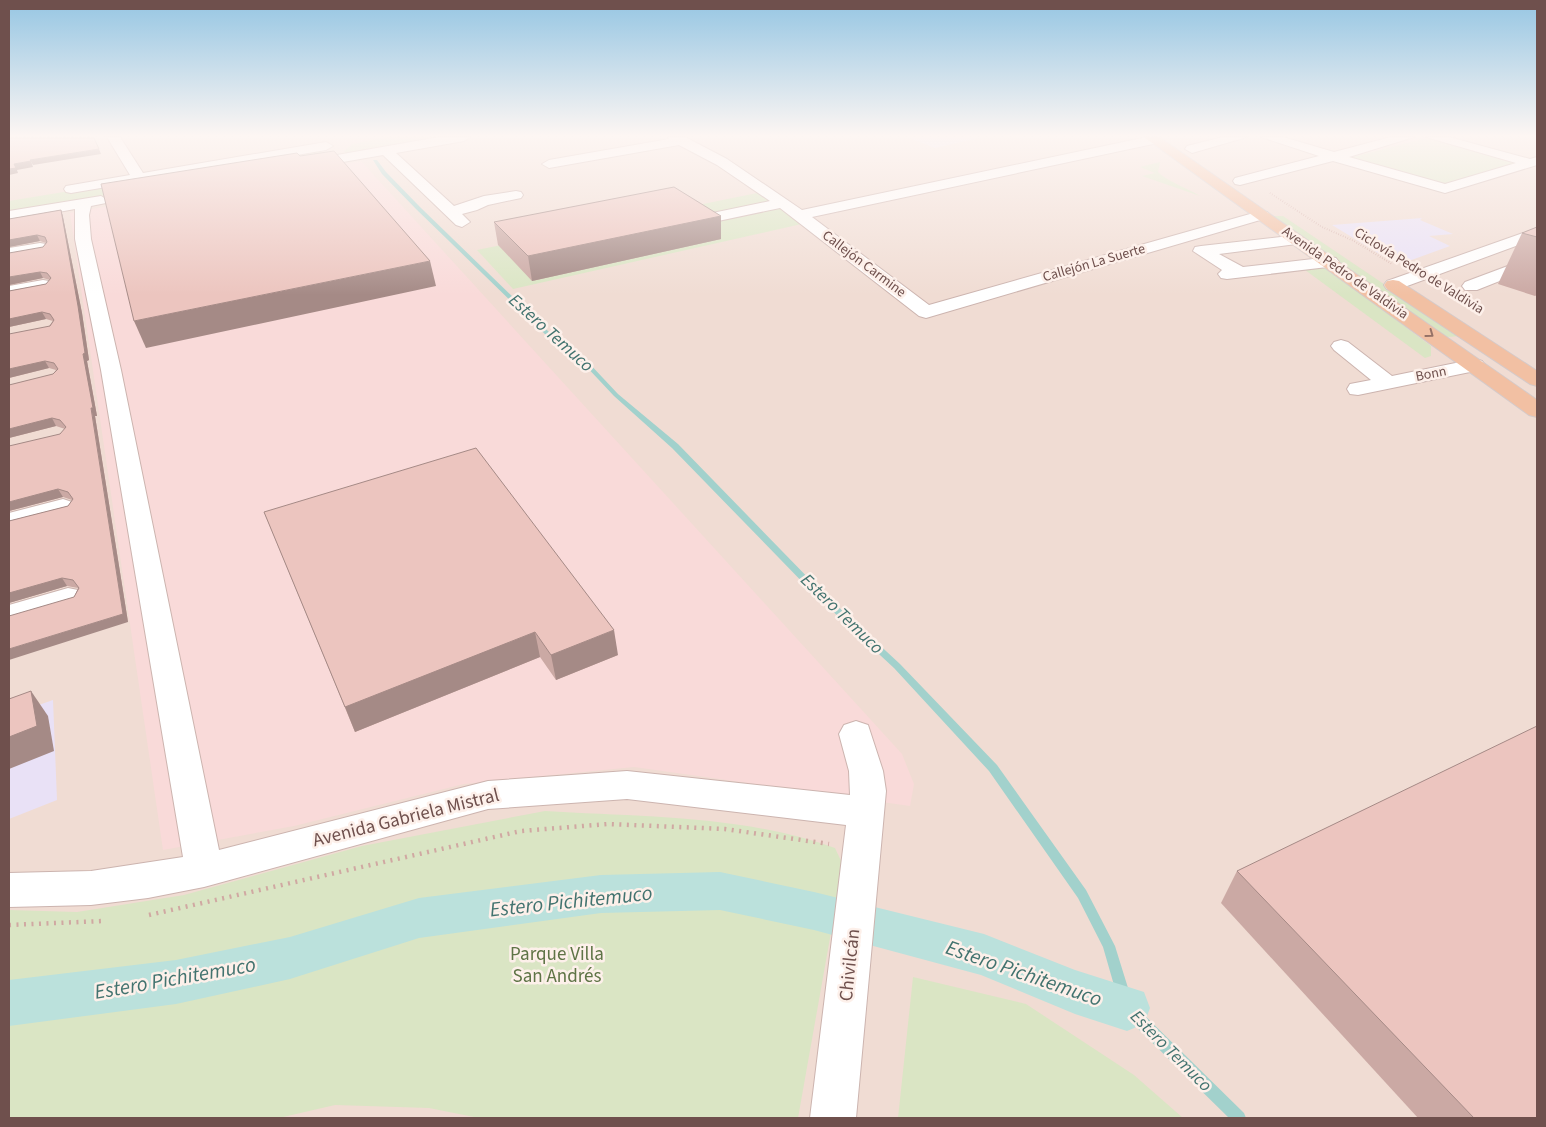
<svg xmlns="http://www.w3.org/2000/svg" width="1546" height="1127" font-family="'Source Sans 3',sans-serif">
	<rect width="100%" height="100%" fill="#faece4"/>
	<path fill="#f0dcd3" d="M 1537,137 L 1537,1118 L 9,1118 L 9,138 Z"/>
	<path fill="#f9dad9" d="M 361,161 L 902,754 L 914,784 L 910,806 L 634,767 L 464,784 L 294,826 L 163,850 L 70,213 Z"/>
	<g fill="#e9e1f6">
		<path d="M 907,137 L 983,137 L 935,148 Z"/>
		<path d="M 1422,218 L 1420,220 L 1453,234 L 1429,236 L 1450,246 L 1406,262 L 1383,256 L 1332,225 Z"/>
		<path d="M 53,700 L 57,800 L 9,819 L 9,711 L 13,714 Z"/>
	</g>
	<g fill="#dae5c4">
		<path d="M 386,137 L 450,137 L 346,155 L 344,151 L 353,144 Z"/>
		<path d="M 1426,138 L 1518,162 L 1442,185 L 1349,158 Z"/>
		<path d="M 319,150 L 328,158 L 9,213 L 9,201 Z"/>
		<path d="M 1160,162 L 1158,172 C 1165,180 1189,189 1200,196 L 1142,176 L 1155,173 L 1140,167 Z"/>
		<path d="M 762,192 L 806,223 L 513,289 L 477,250 Z"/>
		<path d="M 1272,216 L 1283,216 L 1461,336 L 1447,337 Z"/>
		<path d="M 1321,264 L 1431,346 L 1431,356 L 1425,358 L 1301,267 Z"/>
		<path d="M 545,811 C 641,817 744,815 835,848 L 843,865 L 798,1118 L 479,1118 L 429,1108 L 335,1105 L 279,1118 L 9,1118 L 9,910 L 77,912 L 184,895 L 362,846 Z"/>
		<path d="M 913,977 L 1026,1004 L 1134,1075 L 1183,1118 L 898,1118 Z"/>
	</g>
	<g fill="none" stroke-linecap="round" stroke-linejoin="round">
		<path fill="#a2d1cc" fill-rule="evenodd" d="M 373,160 L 377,160 L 386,172 L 420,207 L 552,335 L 587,361 L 618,394 L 678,444 L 819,589 L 900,664 L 997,765 L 1086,890 L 1115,946 L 1133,1004 L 1244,1113 L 1246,1118 L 1229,1118 L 1122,1013 L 1103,947 L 1078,898 L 989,771 L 894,668 L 813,593 L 672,448 L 614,396 L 583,363 L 548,337 L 416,209 L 382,174 Z"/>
		<path fill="#bbe1dc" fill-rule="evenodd" d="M 720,872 L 814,892 L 984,934 L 1075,970 L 1144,992 L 1150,1008 L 1144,1024 L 1127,1031 L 1075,1014 L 981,975 L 814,930 L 720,910 L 601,913 L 419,938 L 290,979 L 176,1004 L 9,1026 L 9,980 L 176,960 L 290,937 L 419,898 L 601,875 Z"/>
		<g stroke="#ccb4af" stroke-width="2">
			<g id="minor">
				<path d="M 107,137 L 120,137 L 143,173 L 326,142 L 333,146 L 326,150 L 71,193 L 66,192 L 64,189 L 66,186 L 130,175 Z"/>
				<path d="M 439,137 L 470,137 L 464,141 L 396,153 L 454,206 L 484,196 L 516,191 L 521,192 L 523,195 L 521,198 L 488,205 L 477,210 L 462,214 L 470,222 L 462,227 L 456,225 L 383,155 L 303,169 L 296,165 L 303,161 Z"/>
				<path d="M 668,137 L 685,137 L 727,159 L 802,210 L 1147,137 L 1158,137 L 1159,140 L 1158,143 L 1153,144 L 812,217 L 929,305 L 1257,212 L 1267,212 L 1270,215 L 1267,218 L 926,318 L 919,316 L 780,208 L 704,224 L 698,222 L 696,219 L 698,216 L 770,201 L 717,165 L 679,145 L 549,168 L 542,164 L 549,160 L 669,139 Z"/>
				<path d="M 1223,137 L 1247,137 L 1192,153 L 1185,149 L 1187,146 Z"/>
				<path d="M 1261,137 L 1283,137 L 1334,152 L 1391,137 L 1414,137 L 1349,157 L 1445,184 L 1516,163 L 1426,137 L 1449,137 L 1530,159 L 1537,157 L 1537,165 L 1445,193 L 1333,161 L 1240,185 L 1235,184 L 1233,181 L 1235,178 L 1319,156 Z"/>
				<path d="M 101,196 L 108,200 L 106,203 L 91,206 L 89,215 L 91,239 L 121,370 L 219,850 L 488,781 L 627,771 L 850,795 L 849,771 L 839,734 L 844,725 L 856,721 L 868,725 L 883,771 L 886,791 L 856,1118 L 810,1118 L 846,825 L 627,799 L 488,809 L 204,887 L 148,898 L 91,905 L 9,907 L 9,873 L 91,871 L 183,857 L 101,370 L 75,239 L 75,209 L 9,221 L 9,211 Z"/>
				<path d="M 1523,233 L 1537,237 L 1537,247 L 1524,243 L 1399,289 L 1387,289 L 1384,285 L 1387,281 Z"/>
				<path d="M 1298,235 L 1306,240 L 1304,243 L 1219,254 L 1243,267 L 1330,257 L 1336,258 L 1339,262 L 1336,266 L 1227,279 L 1221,278 L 1218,274 L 1222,270 L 1193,251 L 1195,247 L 1201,246 Z"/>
				<path d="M 40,243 L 46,244 L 48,248 L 46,252 L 9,258 L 9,248 Z"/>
				<path d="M 1537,255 L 1537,266 L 1477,290 L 1465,290 L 1462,286 L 1465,282 Z"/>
				<path d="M 43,280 L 49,281 L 52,285 L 49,289 L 9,296 L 9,286 Z"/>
				<path d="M 1341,340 L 1348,342 L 1392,376 L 1475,359 L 1482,361 L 1485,365 L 1482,369 L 1475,371 L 1358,395 L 1350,394 L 1347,389 L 1350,384 L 1371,380 L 1334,350 L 1331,346 L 1334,342 Z"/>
				<path d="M 63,499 L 72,502 L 76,507 L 72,512 L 9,529 L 9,513 Z"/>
				<path d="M 68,588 L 78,590 L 82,597 L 78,604 L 9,625 L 9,605 Z"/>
			</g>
		</g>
		<g stroke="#d4caca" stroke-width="2">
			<g id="major">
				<path d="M 1144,137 L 1159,137 L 1537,400 L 1537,417 L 1529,415 Z"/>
				<path d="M 1393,280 L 1399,281 L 1537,371 L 1537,386 L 1530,384 L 1387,289 L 1384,285 L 1387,281 Z"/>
			</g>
		</g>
		<path stroke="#d0a8a2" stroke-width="2" stroke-dasharray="0.5 2" stroke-linecap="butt" d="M 1270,193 L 1322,227 L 1354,241 L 1392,264"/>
		<g stroke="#d0a8a2" stroke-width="4.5" stroke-dasharray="2 5.5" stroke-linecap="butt">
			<path d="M 149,915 L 521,831 L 608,824 L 725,829 L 829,844"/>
			<path d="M 9,925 L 103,921"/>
		</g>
		<use href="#minor" fill="#fff" fill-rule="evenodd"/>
		<use href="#major" fill="#f2c0a3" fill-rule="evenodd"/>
	</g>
	<g fill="#cba9a4">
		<path d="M 61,210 L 63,217 L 82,313 L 89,360 L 87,361 L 97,416 L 95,416 L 128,622 L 74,597 L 78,588 L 67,586 L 9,603 L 9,521 L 68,506 L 72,500 L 63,497 L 9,511 L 65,429 L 56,426 L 9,438 L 53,374 L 56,370 L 49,368 L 9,378 L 53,321 L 46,319 L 9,327 L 9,291 L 46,284 L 50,280 L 43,278 L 9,285 L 43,247 L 46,243 L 40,241 L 9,247 L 9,219 Z"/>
		<path d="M 721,216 L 721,239 L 532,281 L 498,245 L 494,222 Z"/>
		<path d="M 1537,227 L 1537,295 L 1535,296 L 1498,284 L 1522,233 Z"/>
		<path d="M 264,512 L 618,655 L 556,680 L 540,657 L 355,732 Z"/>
		<path d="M 1237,871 L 1537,1118 L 1418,1118 L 1221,903 Z"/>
	</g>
	<g fill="#a58a86">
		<path d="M 99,149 L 101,154 L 33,165 L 30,160 Z"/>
		<path d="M 31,161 L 33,167 L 17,170 L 18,173 L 9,175 L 9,169 L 14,164 Z"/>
		<path d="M 61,210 L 63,217 L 82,313 L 89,360 L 87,361 L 97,416 L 95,416 L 128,622 L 9,660 L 9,649 L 123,614 Z"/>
		<path d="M 721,216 L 721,239 L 532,281 L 528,256 Z"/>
		<path d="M 37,235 L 40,241 L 9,247 L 9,240 Z"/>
		<path d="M 430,261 L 436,286 L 146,348 L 134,321 Z"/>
		<path d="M 40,272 L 43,278 L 9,285 L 9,277 Z"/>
		<path d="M 42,312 L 46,319 L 9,327 L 9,319 Z"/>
		<path d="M 45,361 L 49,368 L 9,378 L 9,369 Z"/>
		<path d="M 52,418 L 56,426 L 9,438 L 9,429 Z"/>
		<path d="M 58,489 L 63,497 L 9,511 L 9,502 Z"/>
		<path d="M 62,578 L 67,586 L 9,603 L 9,593 Z"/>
		<path d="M 614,630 L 618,655 L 556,680 L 551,655 Z"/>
		<path d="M 535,632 L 540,657 L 355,732 L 345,707 Z"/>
		<path d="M 31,691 L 48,716 L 54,751 L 9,769 L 9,737 Z"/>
	</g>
	<g fill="#ecc5bf" stroke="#a58a86">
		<path d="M 9,138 L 94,138 L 99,149 L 30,160 L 31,161 L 14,164 L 16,168 L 9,169 Z"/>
		<path d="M 334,151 L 430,261 L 134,321 L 101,184 L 297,153 L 300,156 Z"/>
		<path d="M 674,187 L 721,216 L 528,256 L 494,222 Z"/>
		<path d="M 61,210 L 78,306 L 85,353 L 83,354 L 93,408 L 91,408 L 123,614 L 9,649 L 9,616 L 74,597 L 79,588 L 73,580 L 62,578 L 9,593 L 9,521 L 68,506 L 73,499 L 68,492 L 58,489 L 9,502 L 9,446 L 60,434 L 66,427 L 60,420 L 52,418 L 9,429 L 9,385 L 53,374 L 58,369 L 54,363 L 45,361 L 9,369 L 9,334 L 50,326 L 54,320 L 50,314 L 42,312 L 9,319 L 9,291 L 46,284 L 51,278 L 47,273 L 40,272 L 9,277 L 9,253 L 43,247 L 47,242 L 45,237 L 37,235 L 9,240 L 9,219 Z"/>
		<path d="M 1537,227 L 1537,237 L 1522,233 Z"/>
		<path d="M 476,448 L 614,630 L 551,655 L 535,632 L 345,707 L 264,512 Z"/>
		<path d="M 31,691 L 37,726 L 9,737 L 9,699 Z"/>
		<path d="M 1537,726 L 1537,1118 L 1474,1118 L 1237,871 Z"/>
	</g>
	<defs><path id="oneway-chevron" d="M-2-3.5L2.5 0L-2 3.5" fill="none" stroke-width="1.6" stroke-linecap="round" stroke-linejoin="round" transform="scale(1.25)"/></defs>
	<use stroke="#967267" href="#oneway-chevron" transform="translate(1430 334) rotate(36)"/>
	<linearGradient id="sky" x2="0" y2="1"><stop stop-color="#96c6e3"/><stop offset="0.46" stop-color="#fdf6f3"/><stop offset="1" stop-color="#fdf6f3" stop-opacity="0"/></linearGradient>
	<rect width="1546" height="295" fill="url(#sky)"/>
	<g text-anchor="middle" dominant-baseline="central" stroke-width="5" stroke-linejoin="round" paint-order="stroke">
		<g font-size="14" fill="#6f504d" stroke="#fdf0ea">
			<text transform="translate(1094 263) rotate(-16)">Callejón La Suerte</text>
			<text transform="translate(864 264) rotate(37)">Callejón Carmine</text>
			<text transform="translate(1419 271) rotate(32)">Ciclovía Pedro de Valdivia</text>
			<text transform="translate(1345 273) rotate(35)">Avenida Pedro de Valdivia</text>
			<text transform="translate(1431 374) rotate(-11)">Bonn</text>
		</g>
		<g font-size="18" font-style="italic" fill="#42736f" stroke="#fdf0ea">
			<text transform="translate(551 333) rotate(42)">Estero Temuco</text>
			<text transform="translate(842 614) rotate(44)">Estero Temuco</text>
			<text transform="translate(1171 1051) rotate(45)">Estero Temuco</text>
		</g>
		<g font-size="19" fill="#6f504d" stroke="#fdf0ea">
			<text transform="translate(406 818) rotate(-14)">Avenida Gabriela Mistral</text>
			<text transform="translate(850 965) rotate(-84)">Chivilcán</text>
		</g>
		<g font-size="19" fill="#5f7446" stroke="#fdf0ea">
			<text x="557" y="954">Parque Villa<tspan x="557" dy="22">San Andrés</tspan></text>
		</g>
		<g font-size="21" font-style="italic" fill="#42736f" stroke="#fdf0ea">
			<text transform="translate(571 901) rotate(-6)">Estero Pichitemuco</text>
			<text transform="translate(1024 973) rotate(19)">Estero Pichitemuco</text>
			<text transform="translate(175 978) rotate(-10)">Estero Pichitemuco</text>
		</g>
	</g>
	<rect width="1546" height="1127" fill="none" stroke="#6f504d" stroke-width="20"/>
</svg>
